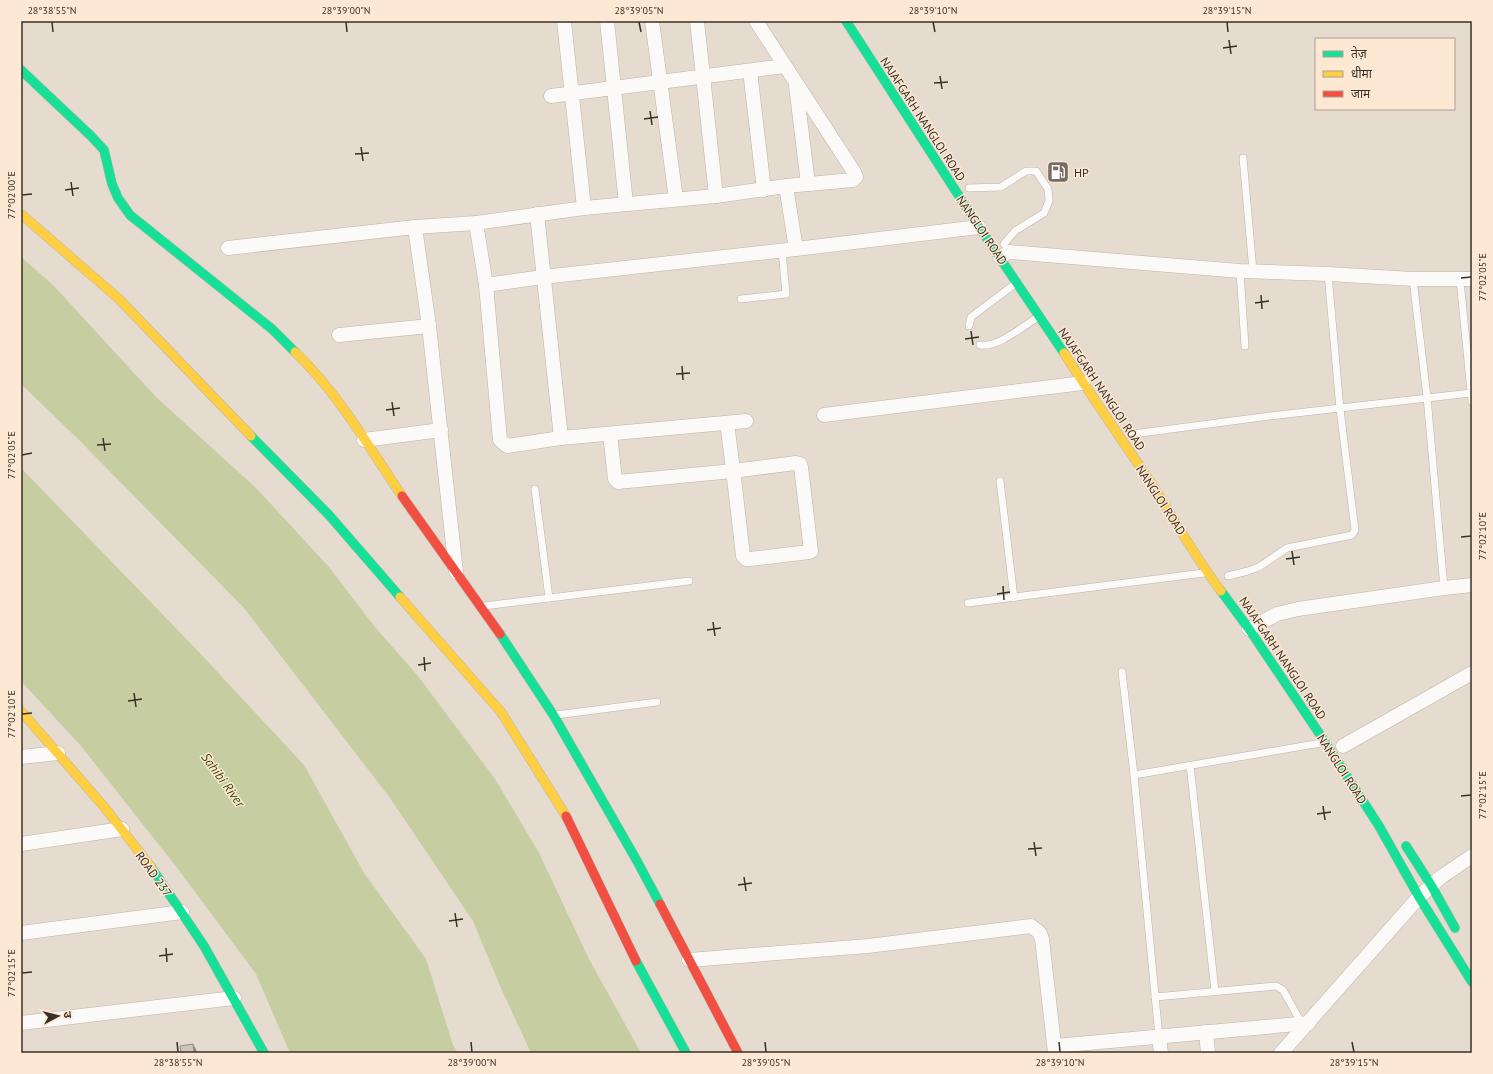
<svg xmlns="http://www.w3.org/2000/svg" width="1493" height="1074" font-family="'PT Sans','Noto Sans Devanagari',sans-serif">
	<rect width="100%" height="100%" fill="#e6dbcf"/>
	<g fill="#c6cda0">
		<path d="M 21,257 L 53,285 L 156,397 L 257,489 L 328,566 L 375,627 L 418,676 L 495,779 L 539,853 L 589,959 L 641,1053 L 531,1053 L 500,986 L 473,921 L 390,798 L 244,608 L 79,440 L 21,384 Z"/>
		<path d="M 21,468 L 197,650 L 304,765 L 364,873 L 426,959 L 453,1045 L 458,1053 L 290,1053 L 256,974 L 178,869 L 81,746 L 21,681 Z"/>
	</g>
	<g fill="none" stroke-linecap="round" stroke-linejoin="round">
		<g stroke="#bcb3aa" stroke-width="8">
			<g id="lane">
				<path d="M 1243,158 L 1253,271"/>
				<path d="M 969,188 L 1001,187 L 1026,171 L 1036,171 L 1048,189 L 1049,201 L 1044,213 L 1015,231 L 1004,244"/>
				<path d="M 1240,271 L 1245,346"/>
				<path d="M 1413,279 L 1427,397 L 1444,588"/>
				<path d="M 1460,280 L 1472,402"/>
				<path d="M 741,299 L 786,294 L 782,251"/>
				<path d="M 969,326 L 971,317 L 1016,283"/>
				<path d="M 980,345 C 998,348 1023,326 1038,317"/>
				<path d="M 1133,434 L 1270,416 L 1471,393"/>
				<path d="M 1000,481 L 1014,598"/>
				<path d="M 535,489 L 549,598"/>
				<path d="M 1228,576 L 1248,571 L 1259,567 L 1287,548 L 1352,535 L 1355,530 L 1340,409 L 1328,274"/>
				<path d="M 968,603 L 1204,573"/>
				<path d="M 484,606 L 689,581"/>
				<path d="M 1122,672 L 1134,775 L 1159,1037"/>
				<path d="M 556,715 L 657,702"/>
				<path d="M 1190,765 L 1215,991"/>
				<path d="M 1134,775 L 1321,743"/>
				<path d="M 1155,997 L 1276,986 L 1283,990 L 1302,1024"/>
			</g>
		</g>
		<g stroke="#bcb3aa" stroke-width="15">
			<g id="street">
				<path d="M 564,21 L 584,208"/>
				<path d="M 607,21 L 626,204"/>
				<path d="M 652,21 L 676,199"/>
				<path d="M 697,21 L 716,196"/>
				<path d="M 750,71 L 764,190"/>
				<path d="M 796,86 L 808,184"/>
				<path d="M 551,96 L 784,66"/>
				<path d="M 786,186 L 796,249 L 979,227"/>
				<path d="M 537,214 L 561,438"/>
				<path d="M 476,223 L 486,285 L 500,440 L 507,446 L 561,438 L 746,421"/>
				<path d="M 415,227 L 429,326 L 456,572"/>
				<path d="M 228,248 L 415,227 L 476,223 L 584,208 L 716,196 L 786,186 L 853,180 L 856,177 L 854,172 L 756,21"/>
				<path d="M 1000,257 L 1009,252 L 1240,271 L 1328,274 L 1413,279 L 1472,279"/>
				<path d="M 486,285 L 543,277 L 796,249"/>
				<path d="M 339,335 L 429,326"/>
				<path d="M 824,415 L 1083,383"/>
				<path d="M 610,434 L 615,479 L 618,482 L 733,471 L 796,463 L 800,464 L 801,467 L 811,551 L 809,552 L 750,559 L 746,559 L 743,556 C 738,512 733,467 727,423"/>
				<path d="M 364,440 L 441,430"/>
				<path d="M 1249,629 L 1277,614 L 1298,609 L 1444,588 L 1472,585"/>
				<path d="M 1343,746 L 1472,673"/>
				<path d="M 21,757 L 58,753"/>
				<path d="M 21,844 L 122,829"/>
				<path d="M 21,933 L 182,912"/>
				<path d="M 689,960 L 868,946 L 1031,926 L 1039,932 L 1042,939 L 1055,1053"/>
				<path d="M 21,1023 L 234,998"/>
				<path d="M 1206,1032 L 1208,1053"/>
				<path d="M 1159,1037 L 1161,1053"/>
				<path d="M 1055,1046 L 1309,1023"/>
				<path d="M 1281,1053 L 1419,897 L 1441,877 L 1472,856"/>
			</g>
		</g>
		<g stroke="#bcb3aa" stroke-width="10">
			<g id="fast">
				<path d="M 846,21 L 979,227 L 1064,353"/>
				<path d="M 21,70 L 91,136 L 104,150 L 112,184 L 118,198 L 130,215 L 272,329 L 295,352"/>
				<path d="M 251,436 L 329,515 L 400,597"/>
				<path d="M 1221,591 L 1249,629 L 1325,742 L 1379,826 L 1419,897 L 1472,982"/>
				<path d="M 500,634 L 554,716 L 637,861 L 660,904"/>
				<path d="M 1406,846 L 1431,885 L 1455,928"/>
				<path d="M 151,867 L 204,946 L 264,1053"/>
				<path d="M 636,961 L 686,1053"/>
			</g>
		</g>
		<g stroke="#bcb3aa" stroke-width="10">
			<g id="slow">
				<path d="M 21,214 L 119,299 L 251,436"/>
				<path d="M 295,352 C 338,393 369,447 402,496"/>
				<path d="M 1064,353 C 1092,397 1122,440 1151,483 C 1174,519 1195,557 1221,591"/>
				<path d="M 400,597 L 501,712 L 566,816"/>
				<path d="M 21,711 L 105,808 L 151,867"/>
			</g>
		</g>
		<g stroke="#bcb3aa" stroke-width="10">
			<g id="jam">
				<path d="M 402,496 L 500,634"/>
				<path d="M 566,816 L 636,961"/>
				<path d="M 660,904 L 738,1053"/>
			</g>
		</g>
		<use href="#lane" stroke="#fbfaf8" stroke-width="7"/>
		<use href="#street" stroke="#fbfaf8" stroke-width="14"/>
		<use href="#fast" stroke="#16e098" stroke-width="9"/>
		<use href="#slow" stroke="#ffcf43" stroke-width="9"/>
		<use href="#jam" stroke="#f24e42" stroke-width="9"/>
	</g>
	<path fill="#8f8b83" d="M 193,1044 L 196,1049 L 197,1053 L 194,1053 Z"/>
	<path fill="#ccc6bb" stroke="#8f8b83" d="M 193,1044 L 194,1053 L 181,1053 L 180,1046 Z"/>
	<path fill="none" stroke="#383028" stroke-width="1.5" d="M 52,22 L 53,32M 346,22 L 347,32M 639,22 L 641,32M 933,22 L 935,32M 1227,22 L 1228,32M 1229,40 L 1231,54M 1223,48 L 1237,46M 940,76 L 942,89M 934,83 L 948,82M 650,111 L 652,125M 644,119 L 658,117M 361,147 L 363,161M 355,154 L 369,153M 71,182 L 73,196M 65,190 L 79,188M 22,195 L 32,194M 1461,278 L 1471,277M 1261,295 L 1262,309M 1255,303 L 1269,301M 971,331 L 973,345M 965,339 L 979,337M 682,366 L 683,380M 676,374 L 690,373M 392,402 L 394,416M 386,410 L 400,408M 103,438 L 105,451M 97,445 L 111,444M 22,455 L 32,453M 1461,537 L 1471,536M 1292,551 L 1294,565M 1286,559 L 1300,557M 1003,586 L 1004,600M 997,594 L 1010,592M 713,622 L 715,636M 707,630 L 721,628M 424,657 L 425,671M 418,665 L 431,663M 134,693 L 136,707M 128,701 L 142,699M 22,714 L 32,713M 1461,796 L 1471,795M 1323,806 L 1325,820M 1317,814 L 1331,812M 1034,842 L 1036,856M 1028,849 L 1042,848M 744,877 L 746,891M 738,885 L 752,883M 455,913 L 457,927M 449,921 L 463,919M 166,948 L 167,962M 159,956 L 173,954M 22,973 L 32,972M 177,1042 L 178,1052M 471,1042 L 472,1052M 765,1042 L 766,1052M 1059,1042 L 1060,1052M 1352,1042 L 1354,1052"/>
	<defs>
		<g id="fuel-square" transform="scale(1.15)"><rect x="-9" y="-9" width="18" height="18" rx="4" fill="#756c62" stroke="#fde8d3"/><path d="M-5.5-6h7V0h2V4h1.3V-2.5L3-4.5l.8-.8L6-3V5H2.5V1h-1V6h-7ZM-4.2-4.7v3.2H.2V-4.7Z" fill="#fff"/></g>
	</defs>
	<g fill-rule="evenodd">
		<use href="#fuel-square" x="1058" y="172"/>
	</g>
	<g text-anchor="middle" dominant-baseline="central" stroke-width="3" stroke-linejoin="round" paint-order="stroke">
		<g font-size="12" fill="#383028" stroke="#fde8d3">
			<text transform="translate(923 119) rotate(57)">NAJAFGARH NANGLOI ROAD</text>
			<text transform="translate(982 230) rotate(56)">NANGLOI ROAD</text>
			<text transform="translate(1102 389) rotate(56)">NAJAFGARH NANGLOI ROAD</text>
			<text transform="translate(1161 500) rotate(57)">NANGLOI ROAD</text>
			<text transform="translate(1283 658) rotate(56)">NAJAFGARH NANGLOI ROAD</text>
			<text transform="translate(1342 769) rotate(57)">NANGLOI ROAD</text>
			<text transform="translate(154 874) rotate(54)">ROAD 237</text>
		</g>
		<g font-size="12" fill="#383028" stroke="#fde8d3" text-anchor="start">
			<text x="1074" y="172">HP</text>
		</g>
		<g font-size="13" font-style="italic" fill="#3c4802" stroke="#fde8d3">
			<text transform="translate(223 780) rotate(54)">Sahibi River</text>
		</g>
	</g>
	<rect width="1493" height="1074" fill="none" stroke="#fde8d3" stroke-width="44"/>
	<rect x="1315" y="38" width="140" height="72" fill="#fde8d3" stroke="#ae9e8f"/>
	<rect x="1323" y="51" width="20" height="6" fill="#16e098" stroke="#ae9e8f"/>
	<text x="1351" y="58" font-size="12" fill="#383028">तेज़</text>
	<rect x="1323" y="71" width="20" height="6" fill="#ffcf43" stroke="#ae9e8f"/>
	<text x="1351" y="78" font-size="12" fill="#383028">धीमा</text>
	<rect x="1323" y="91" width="20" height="6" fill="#f24e42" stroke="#ae9e8f"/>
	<text x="1351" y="98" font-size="12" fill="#383028">जाम</text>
	<g transform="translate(58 1016) rotate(83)" stroke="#fde8d3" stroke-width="3" paint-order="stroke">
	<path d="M0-3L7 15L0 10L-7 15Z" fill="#383028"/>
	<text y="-6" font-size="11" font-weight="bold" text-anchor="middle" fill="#383028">उ</text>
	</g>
	<rect x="22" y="22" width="1449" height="1030" fill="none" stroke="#383028" stroke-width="1.5"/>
	<g font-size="10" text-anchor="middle" fill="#383028">
		<text x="52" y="14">28°38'55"N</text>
		<text x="346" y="14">28°39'00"N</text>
		<text x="639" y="14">28°39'05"N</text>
		<text x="933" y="14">28°39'10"N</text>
		<text x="1227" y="14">28°39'15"N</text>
		<text transform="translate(11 195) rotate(-90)" y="4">77°02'00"E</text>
		<text transform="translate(1482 277) rotate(-90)" y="4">77°02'05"E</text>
		<text transform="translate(11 455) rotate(-90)" y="4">77°02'05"E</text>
		<text transform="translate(1482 536) rotate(-90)" y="4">77°02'10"E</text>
		<text transform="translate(11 714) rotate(-90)" y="4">77°02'10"E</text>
		<text transform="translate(1482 795) rotate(-90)" y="4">77°02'15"E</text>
		<text transform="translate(11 973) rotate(-90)" y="4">77°02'15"E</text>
		<text x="178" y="1066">28°38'55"N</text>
		<text x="472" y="1066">28°39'00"N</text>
		<text x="766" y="1066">28°39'05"N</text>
		<text x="1060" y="1066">28°39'10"N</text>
		<text x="1354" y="1066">28°39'15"N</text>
	</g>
</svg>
